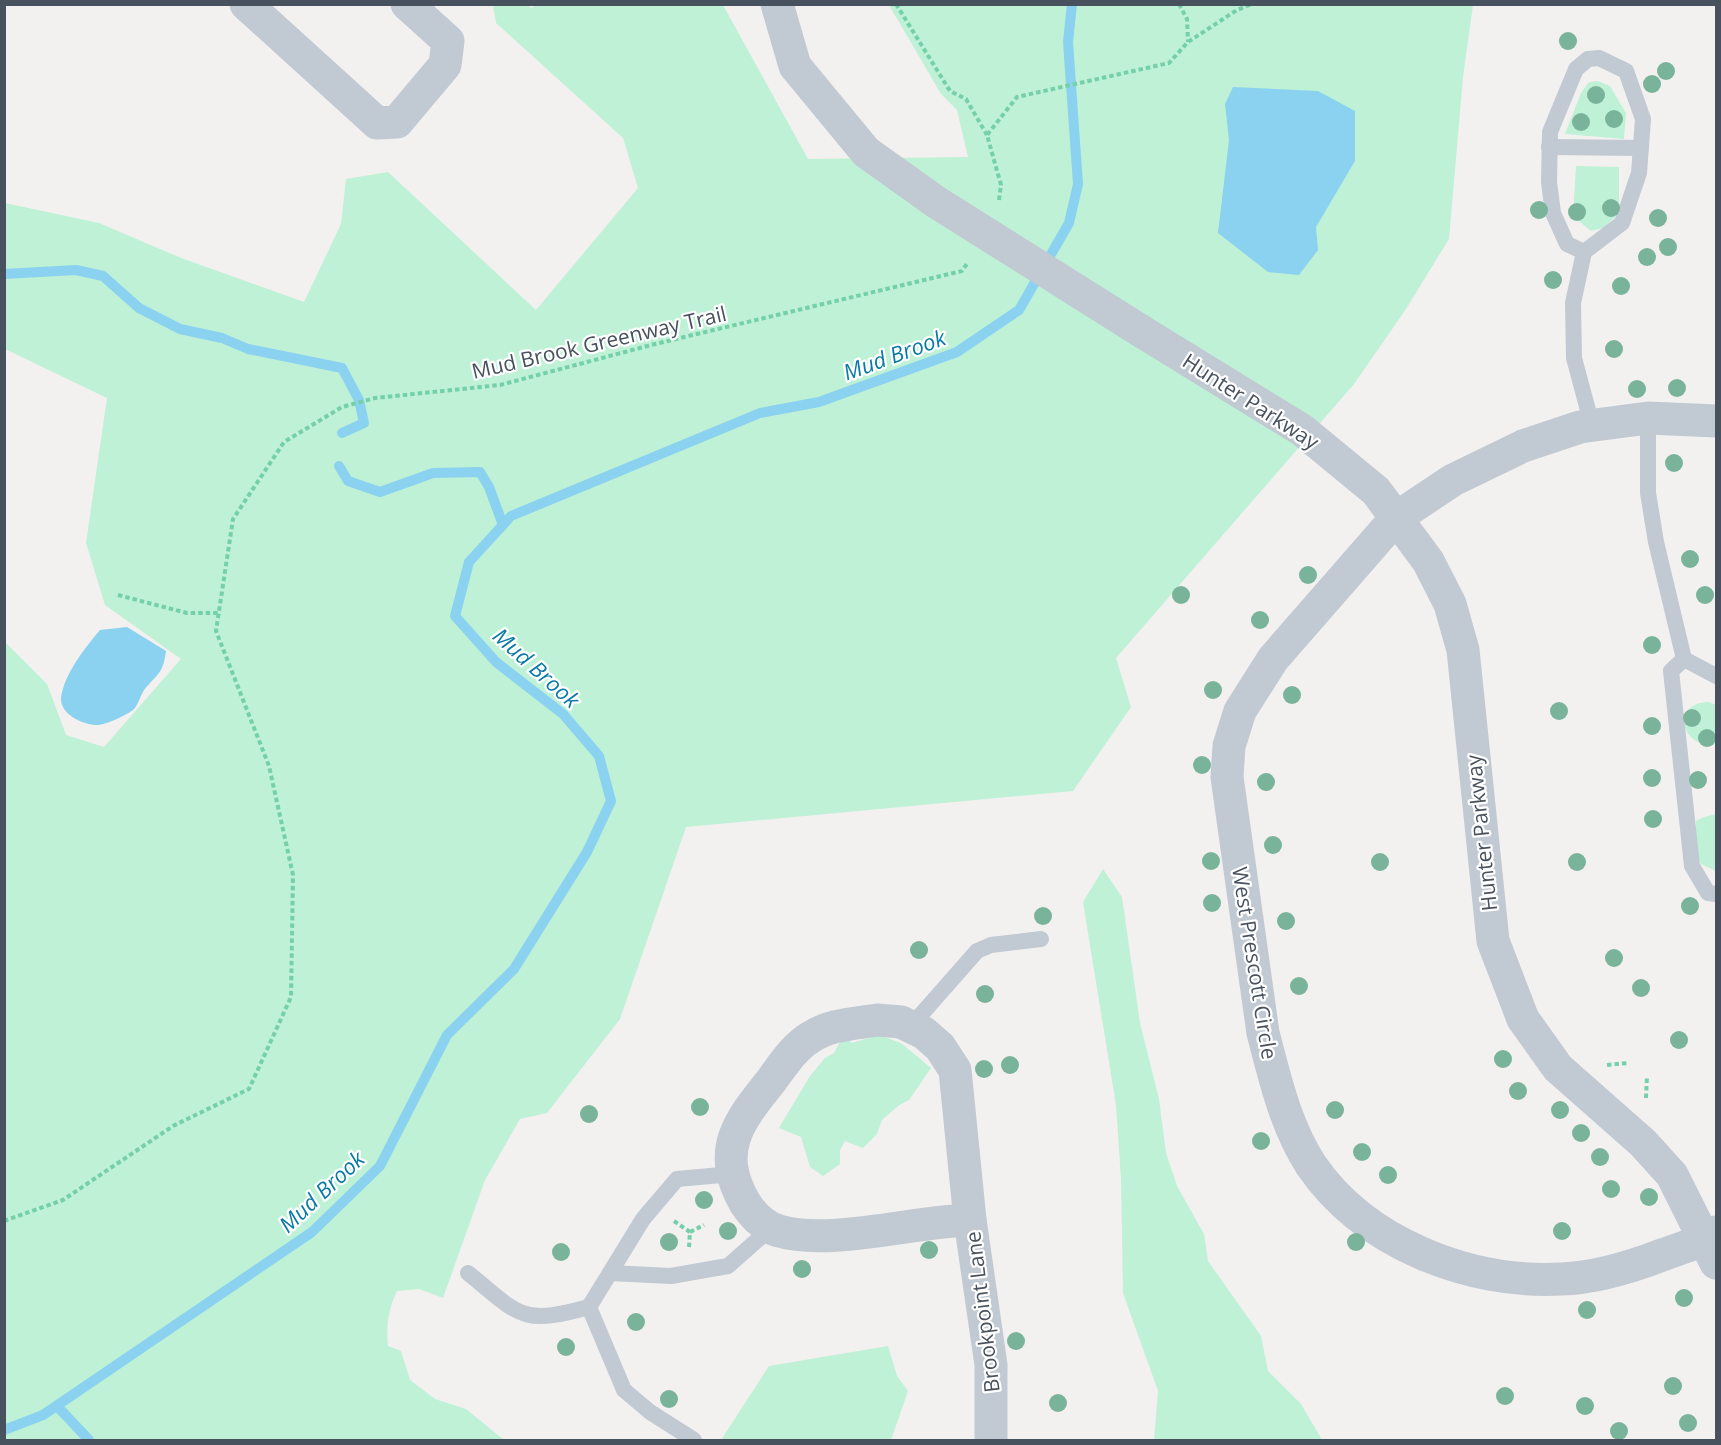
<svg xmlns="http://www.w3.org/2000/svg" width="1721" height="1445" font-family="'Open Sans',sans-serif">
	<rect width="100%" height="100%" fill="#f3f0f0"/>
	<g fill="#bef1d6">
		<path d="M 536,4 L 723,5 L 808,159 L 968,157 L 957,110 L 941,94 L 889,5 L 1473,5 L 1463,77 L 1449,239 L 1406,309 L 1354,384 L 1116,658 L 1131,707 L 1073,791 L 686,827 L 620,1019 L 547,1113 L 520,1119 L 485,1180 L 443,1298 L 419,1289 L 397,1291 C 388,1310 386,1325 388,1346 L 401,1351 L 410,1380 L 435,1399 L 466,1409 L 504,1440 L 5,1440 L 5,642 L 47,684 L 66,735 L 104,747 L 181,659 L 105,605 L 86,543 L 107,398 L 5,349 L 5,203 L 99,223 L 181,258 L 304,302 L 341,224 L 346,179 L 388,172 L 536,310 L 638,188 L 623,138 L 496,23 L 493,5 L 527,5 L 532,8 Z"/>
		<path d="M 1598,81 L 1610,86 L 1626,113 L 1624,139 L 1565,134 L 1581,93 L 1589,82 Z"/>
		<path d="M 1576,166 L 1619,167 L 1619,213 L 1603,228 L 1591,231 L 1573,216 Z"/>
		<path d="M 1709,702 L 1716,705 L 1716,744 C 1680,750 1671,702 1709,702 Z"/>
		<path d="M 1716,814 L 1716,871 L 1701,864 L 1695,850 L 1696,821 L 1704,817 Z"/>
		<path d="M 1103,869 L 1122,897 L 1140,1023 L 1159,1099 L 1166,1153 L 1177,1186 L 1204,1234 L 1208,1261 L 1261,1336 L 1268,1371 L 1301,1404 L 1322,1440 L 1154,1440 L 1158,1391 L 1123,1293 L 1121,1179 L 1116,1105 L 1083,902 Z"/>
		<path d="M 879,1035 L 901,1043 L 931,1068 L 909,1100 L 898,1106 L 882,1120 L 877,1134 L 863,1148 L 845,1141 L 840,1150 L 840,1164 L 823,1176 L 810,1167 L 801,1137 L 779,1128 L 810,1076 L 825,1058 L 834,1053 L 840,1042 L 847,1039 L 852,1043 Z"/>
		<path d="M 888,1346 L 897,1376 L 908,1391 L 891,1440 L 721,1440 L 769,1366 Z"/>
	</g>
	<g fill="#8ad2ef">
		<path d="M 1233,87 L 1318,91 L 1355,111 L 1355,161 L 1316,227 L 1318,250 L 1299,275 L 1268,272 L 1218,233 L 1229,140 L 1225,104 Z"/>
		<path d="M 127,627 L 166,651 C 163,674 158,673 144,690 C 140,696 138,706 133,710 C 125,716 109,723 99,725 C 85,726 60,715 61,698 C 64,674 85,648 100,630 Z"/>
	</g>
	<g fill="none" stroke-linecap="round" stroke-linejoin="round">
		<g stroke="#8ad2ef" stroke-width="10">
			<path d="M 4,274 L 76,270 L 103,276 L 139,308 L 180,329 L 222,338 L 248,349 L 342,368 L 359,400 L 364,423 L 342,433"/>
			<path d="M 339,466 L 348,481 L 380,492 L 433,473 L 480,472 L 489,487 L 503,525"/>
			<path d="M 57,1406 L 89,1440"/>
			<path d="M 4,1430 L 43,1415 L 312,1232 L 380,1166 L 447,1035 L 514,969 L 587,852 L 611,801 L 599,756 L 563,714 L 496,662 L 455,616 L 469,562 L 511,516 L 760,413 L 819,402 L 957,352 L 1019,310 L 1069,223 L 1078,184 L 1068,42 L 1072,4"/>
		</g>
		<g stroke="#75d0aa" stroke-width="4" stroke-dasharray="4.5 3" stroke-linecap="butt">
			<path d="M 896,4 L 950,91 L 966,99 L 987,135"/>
			<path d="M 1179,4 L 1187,19 L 1188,42"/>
			<path d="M 999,200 L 1001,185 L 987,135 L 1017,97 L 1169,63 L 1188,42 L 1237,10 L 1252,4"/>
			<path d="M 118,595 L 187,613 L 219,613"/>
			<path d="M 1607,1065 L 1628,1063"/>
			<path d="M 1646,1098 L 1647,1076"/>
			<path d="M 4,1221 L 63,1200 L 173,1126 L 249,1089 L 291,997 L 293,875 L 269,766 L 216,631 L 233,519 L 284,442 L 342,407 L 375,398 L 500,385 L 655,344 L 962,271 L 968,262"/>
			<path d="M 674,1221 L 690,1232 L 689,1247"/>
			<path d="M 690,1232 L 704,1225"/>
		</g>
		<g stroke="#c1c9d2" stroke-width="16">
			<path d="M 1549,147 L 1641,148"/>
			<path d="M 1584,252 L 1567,244 L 1553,213 L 1549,182 L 1550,132 L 1576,69 L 1588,59 L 1599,58 L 1626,71 L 1643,119 L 1639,173 L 1622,223 L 1584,252 L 1573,303 L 1574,358 L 1592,425"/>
			<path d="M 1648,418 L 1648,493 L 1656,542 L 1684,659"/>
			<path d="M 1684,659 L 1671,671 L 1692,866 L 1708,893 L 1716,894"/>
			<path d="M 1684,659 L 1716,676"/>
			<path d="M 911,1026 L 977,951 L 991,945 L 1041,939"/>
			<path d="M 468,1273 C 520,1315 520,1326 589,1307"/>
			<path d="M 610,1273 L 671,1276 L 728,1266 L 771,1228"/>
			<path d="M 694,1440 L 650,1412 L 624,1390 L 589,1307 L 643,1219 L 677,1179 L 732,1174"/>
		</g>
		<g stroke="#c1c9d2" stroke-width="33">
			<path d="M 246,4 L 377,123 L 397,122 L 445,65 L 448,41 L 407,4"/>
			<path d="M 777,4 L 795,66 L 866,152 L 936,202"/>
			<path d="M 1141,331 L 1302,430 L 1376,491 L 1428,561 L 1450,604 L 1463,650 L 1493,941 L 1523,1019 L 1558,1068 L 1643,1143 L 1672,1175 L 1716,1263"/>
			<path d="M 1716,421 L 1648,418 L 1580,427 L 1523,446 L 1453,480 L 1396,518 L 1273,659 L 1240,711 L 1229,746 L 1227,777 L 1263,1033 C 1275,1078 1285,1125 1311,1165 C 1364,1243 1469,1284 1561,1279 C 1595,1278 1631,1267 1662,1255 C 1681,1248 1700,1243 1716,1232"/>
			<path d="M 877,1020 L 901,1022 L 924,1033 L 940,1047 L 955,1070 L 970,1220 C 916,1221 829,1246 779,1231 C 764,1227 754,1217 745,1203 C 715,1151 738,1122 771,1081 C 782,1066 794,1047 811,1037 C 831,1024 854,1024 877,1020 Z"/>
			<path d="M 970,1220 L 991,1365 L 991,1440"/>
		</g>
		<path stroke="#c1c9d2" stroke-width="33" d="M 936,202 L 1141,331"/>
	</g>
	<g fill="#79b49a">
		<circle cx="1568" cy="41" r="9"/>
		<circle cx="1666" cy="71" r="9"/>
		<circle cx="1652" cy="84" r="9"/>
		<circle cx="1596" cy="95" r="9"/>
		<circle cx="1614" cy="119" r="9"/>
		<circle cx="1581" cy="122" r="9"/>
		<circle cx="1611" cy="208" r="9"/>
		<circle cx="1539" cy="210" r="9"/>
		<circle cx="1577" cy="212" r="9"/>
		<circle cx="1658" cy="218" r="9"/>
		<circle cx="1668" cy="247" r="9"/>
		<circle cx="1647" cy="257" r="9"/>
		<circle cx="1553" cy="280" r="9"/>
		<circle cx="1621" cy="286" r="9"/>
		<circle cx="1614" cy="349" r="9"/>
		<circle cx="1677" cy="388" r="9"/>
		<circle cx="1637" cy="389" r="9"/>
		<circle cx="1674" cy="463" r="9"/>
		<circle cx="1690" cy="559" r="9"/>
		<circle cx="1308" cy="575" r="9"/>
		<circle cx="1181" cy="595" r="9"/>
		<circle cx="1705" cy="595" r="9"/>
		<circle cx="1260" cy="620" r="9"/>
		<circle cx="1652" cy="645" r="9"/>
		<circle cx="1213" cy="690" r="9"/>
		<circle cx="1292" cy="695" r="9"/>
		<circle cx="1559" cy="711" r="9"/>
		<circle cx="1692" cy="718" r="9"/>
		<circle cx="1652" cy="726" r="9"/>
		<circle cx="1707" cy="738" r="9"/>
		<circle cx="1202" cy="765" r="9"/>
		<circle cx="1652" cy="778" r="9"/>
		<circle cx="1698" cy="780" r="9"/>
		<circle cx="1266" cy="782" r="9"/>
		<circle cx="1653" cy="819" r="9"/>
		<circle cx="1273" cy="845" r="9"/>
		<circle cx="1211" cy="861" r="9"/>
		<circle cx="1380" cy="862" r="9"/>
		<circle cx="1577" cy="862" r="9"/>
		<circle cx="1212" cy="903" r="9"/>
		<circle cx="1690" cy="906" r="9"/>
		<circle cx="1043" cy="916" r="9"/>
		<circle cx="1286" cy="921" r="9"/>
		<circle cx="919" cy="950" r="9"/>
		<circle cx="1614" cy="958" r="9"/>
		<circle cx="1299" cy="986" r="9"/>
		<circle cx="1641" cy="988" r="9"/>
		<circle cx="985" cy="994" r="9"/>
		<circle cx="1679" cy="1040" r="9"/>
		<circle cx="1503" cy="1059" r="9"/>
		<circle cx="1010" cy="1065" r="9"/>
		<circle cx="984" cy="1069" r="9"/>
		<circle cx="1518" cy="1091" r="9"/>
		<circle cx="700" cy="1107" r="9"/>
		<circle cx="1335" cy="1110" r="9"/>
		<circle cx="1560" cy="1110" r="9"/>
		<circle cx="589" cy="1114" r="9"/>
		<circle cx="1581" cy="1133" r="9"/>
		<circle cx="1261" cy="1141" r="9"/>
		<circle cx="1362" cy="1152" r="9"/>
		<circle cx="1600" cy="1157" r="9"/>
		<circle cx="1388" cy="1175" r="9"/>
		<circle cx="1611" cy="1189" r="9"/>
		<circle cx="1649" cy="1197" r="9"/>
		<circle cx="704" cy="1200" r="9"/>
		<circle cx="728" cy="1231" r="9"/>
		<circle cx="1562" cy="1231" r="9"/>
		<circle cx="669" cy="1242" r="9"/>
		<circle cx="1356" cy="1242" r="9"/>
		<circle cx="929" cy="1250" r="9"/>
		<circle cx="561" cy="1252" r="9"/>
		<circle cx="802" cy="1269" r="9"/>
		<circle cx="1684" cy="1298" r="9"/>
		<circle cx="1587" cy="1310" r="9"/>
		<circle cx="636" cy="1322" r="9"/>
		<circle cx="1016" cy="1341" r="9"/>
		<circle cx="566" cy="1347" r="9"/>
		<circle cx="1673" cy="1386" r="9"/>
		<circle cx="1505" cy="1396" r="9"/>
		<circle cx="669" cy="1399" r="9"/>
		<circle cx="1058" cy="1403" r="9"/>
		<circle cx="1585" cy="1406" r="9"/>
		<circle cx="1688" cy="1423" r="9"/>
		<circle cx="1619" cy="1431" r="9"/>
	</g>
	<g text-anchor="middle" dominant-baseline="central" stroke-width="4.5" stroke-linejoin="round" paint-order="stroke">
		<g font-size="21" fill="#47525e" stroke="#fff">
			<text transform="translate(599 342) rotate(-13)">Mud Brook Greenway Trail</text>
			<text transform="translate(1251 401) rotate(33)">Hunter Parkway</text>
			<text transform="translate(1481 833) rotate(-96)">Hunter Parkway</text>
			<text transform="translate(1255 963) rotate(81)">West Prescott Circle</text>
			<text transform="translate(982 1312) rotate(-97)">Brookpoint Lane</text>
		</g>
		<g font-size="22" font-style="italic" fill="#097aa8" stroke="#fff">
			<text transform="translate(894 354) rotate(-20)">Mud Brook</text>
			<text transform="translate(537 667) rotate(42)">Mud Brook</text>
			<text transform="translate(321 1191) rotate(-43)">Mud Brook</text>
		</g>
	</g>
	<rect width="1721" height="1445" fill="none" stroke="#47525e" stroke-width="12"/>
</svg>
